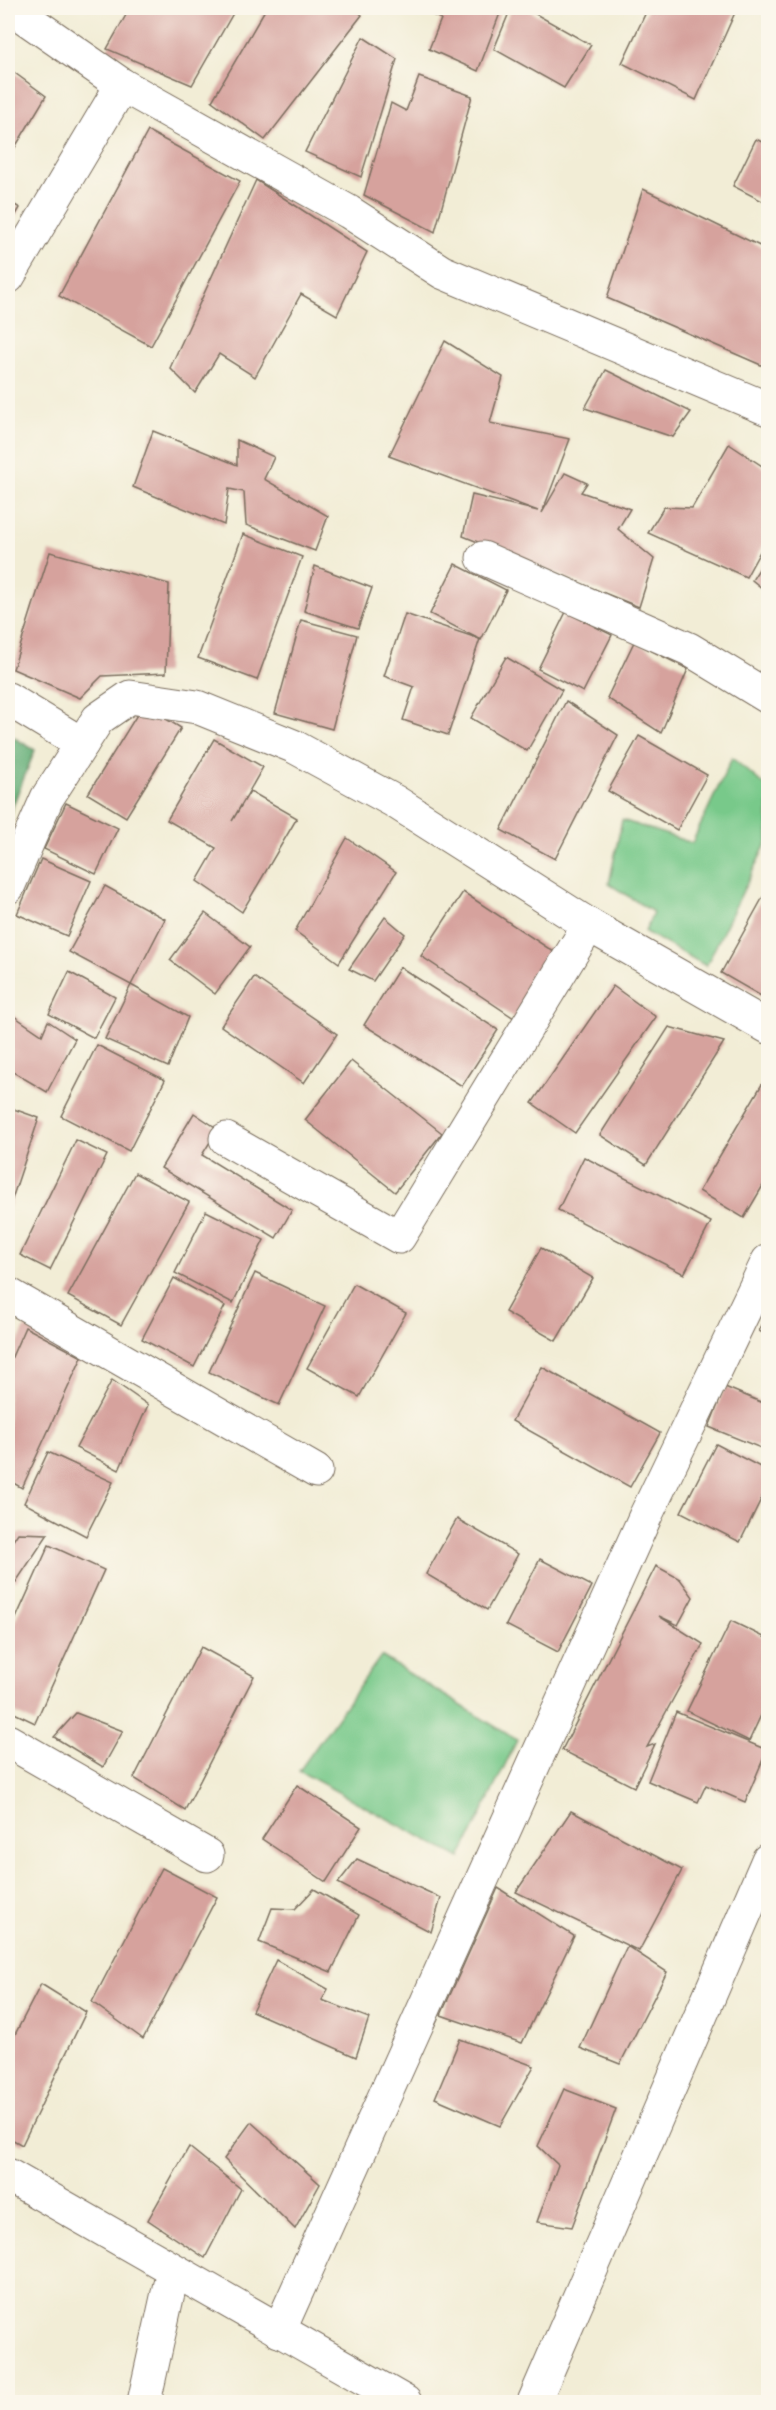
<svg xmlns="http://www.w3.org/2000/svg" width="776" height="2410" font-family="Caveat,sans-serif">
	<rect width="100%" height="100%" fill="#fbf7ec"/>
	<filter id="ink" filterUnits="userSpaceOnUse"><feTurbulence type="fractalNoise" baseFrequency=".0167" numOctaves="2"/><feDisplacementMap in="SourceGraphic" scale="12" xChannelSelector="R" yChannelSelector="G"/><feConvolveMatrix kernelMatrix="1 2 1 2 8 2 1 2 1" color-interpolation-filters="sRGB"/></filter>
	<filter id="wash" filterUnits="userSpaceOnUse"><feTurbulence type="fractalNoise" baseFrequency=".008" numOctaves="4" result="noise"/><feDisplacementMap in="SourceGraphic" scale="24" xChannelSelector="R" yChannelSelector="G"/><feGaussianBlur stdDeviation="1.35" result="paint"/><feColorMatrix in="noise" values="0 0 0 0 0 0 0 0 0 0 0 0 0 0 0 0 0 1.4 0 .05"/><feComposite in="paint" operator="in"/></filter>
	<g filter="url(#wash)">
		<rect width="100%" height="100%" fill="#f2edd6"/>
		<g fill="#78c98a" stroke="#5a7a54" stroke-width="1.5">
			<path d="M 732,758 L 768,788 L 768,840 L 706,966 L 645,932 L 653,912 L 609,884 L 622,820 L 692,843 Z"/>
			<path d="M 381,1656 L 517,1740 L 460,1858 L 299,1771 Z"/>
		</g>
		<path fill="#62ad76" stroke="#4e6c4a" stroke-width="1.5" d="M 8,734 L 35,750 L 8,818 Z"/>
		<g id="blocks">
			<g fill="#d6a29d">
				<path d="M 130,8 L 236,8 L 192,85 L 107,49 Z"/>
				<path d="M 266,8 L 354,8 L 362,15 L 265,140 L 212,101 Z"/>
				<path d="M 418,8 L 502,8 L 478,71 L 429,49 L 441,19 Z"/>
				<path d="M 511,8 L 525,8 L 591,45 L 564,88 L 494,49 Z"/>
				<path d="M 648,8 L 737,8 L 696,100 L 622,63 Z"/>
				<path d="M 363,37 L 397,59 L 361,177 L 305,152 Z"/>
				<path d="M 8,68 L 46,96 L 8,159 Z"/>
				<path d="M 419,77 L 472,96 L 435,232 L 364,195 L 391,103 L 406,111 Z"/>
				<path d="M 148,131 L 240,181 L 151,346 L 59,296 Z"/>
				<path d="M 756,139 L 768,145 L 768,204 L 733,186 Z"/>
				<path d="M 256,180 L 367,252 L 337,315 L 301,294 L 255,377 L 219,354 L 195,393 L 170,368 Z"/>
				<path d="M 643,189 L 768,250 L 768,368 L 607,298 Z"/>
				<path d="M 8,201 L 20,208 L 8,228 Z"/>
				<path d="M 445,341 L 503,377 L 490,423 L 570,439 L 542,513 L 565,473 L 587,483 L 581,492 L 630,509 L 618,529 L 654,559 L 639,607 L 463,536 L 472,495 L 538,511 L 389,456 Z"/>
				<path d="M 606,370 L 691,412 L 673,437 L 585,408 Z"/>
				<path d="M 153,431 L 237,465 L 237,440 L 274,457 L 264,479 L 328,516 L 315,551 L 246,525 L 244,492 L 229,489 L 224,525 L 133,487 Z"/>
				<path d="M 729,444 L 768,470 L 768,537 L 746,577 L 648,533 L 664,507 L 692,508 Z"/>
				<path d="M 243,534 L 302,557 L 257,680 L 198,658 Z"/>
				<path d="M 50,552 L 169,584 L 166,673 L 102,676 L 80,698 L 13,669 Z"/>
				<path d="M 768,555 L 768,593 L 752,580 Z"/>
				<path d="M 455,564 L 506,590 L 481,640 L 430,614 Z"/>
				<path d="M 315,566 L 372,588 L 358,628 L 304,611 Z"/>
				<path d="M 566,612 L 612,635 L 583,692 L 538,669 Z"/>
				<path d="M 405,614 L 480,639 L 448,735 L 403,720 L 414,687 L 384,676 Z"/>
				<path d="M 301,620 L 357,635 L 332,729 L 275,713 Z"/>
				<path d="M 634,642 L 688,669 L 661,733 L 607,698 Z"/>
				<path d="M 506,657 L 562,690 L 527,751 L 471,718 Z"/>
				<path d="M 566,701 L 618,735 L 555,859 L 501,830 Z"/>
				<path d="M 143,705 L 181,728 L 126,817 L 88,794 Z"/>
				<path d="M 639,736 L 707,775 L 677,830 L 608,791 Z"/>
				<path d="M 214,739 L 263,767 L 232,821 L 250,791 L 297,818 L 242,912 L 197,881 L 216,848 L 167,820 Z"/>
				<path d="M 66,803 L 118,828 L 96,874 L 44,849 Z"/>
				<path d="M 347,838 L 396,872 L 339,963 L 295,931 Z"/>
				<path d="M 41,859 L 91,881 L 67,936 L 17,914 Z"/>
				<path d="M 105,886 L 165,919 L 131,985 L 69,952 Z"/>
				<path d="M 768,888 L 768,1000 L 721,973 Z"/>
				<path d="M 463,892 L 557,954 L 514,1018 L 421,956 Z"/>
				<path d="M 205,913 L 250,947 L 215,994 L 170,960 Z"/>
				<path d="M 385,917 L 405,934 L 373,981 L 349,969 Z"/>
				<path d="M 400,967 L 498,1030 L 462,1086 L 364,1025 Z"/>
				<path d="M 69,972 L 115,997 L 94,1038 L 49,1014 Z"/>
				<path d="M 254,977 L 337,1034 L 304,1083 L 221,1026 Z"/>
				<path d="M 131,985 L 188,1017 L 168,1067 L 105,1039 Z"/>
				<path d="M 613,986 L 656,1017 L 575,1133 L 532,1103 Z"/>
				<path d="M 8,1012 L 42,1035 L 48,1021 L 75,1039 L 47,1092 L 8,1069 Z"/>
				<path d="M 669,1027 L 724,1042 L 646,1165 L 600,1135 Z"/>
				<path d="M 97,1045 L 165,1080 L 129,1151 L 61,1116 Z"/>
				<path d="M 351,1061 L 442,1133 L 395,1192 L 305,1120 Z"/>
				<path d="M 768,1074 L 768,1177 L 744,1218 L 699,1191 Z"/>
				<path d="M 8,1107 L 39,1118 L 8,1211 Z"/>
				<path d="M 194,1113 L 218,1129 L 202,1155 L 292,1210 L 276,1238 L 161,1168 Z"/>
				<path d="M 76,1140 L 107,1155 L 50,1270 L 20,1255 Z"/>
				<path d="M 584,1157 L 711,1222 L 684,1274 L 558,1210 Z"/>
				<path d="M 135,1173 L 189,1202 L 121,1325 L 68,1296 Z"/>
				<path d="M 206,1211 L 264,1240 L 233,1303 L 175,1273 Z"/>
				<path d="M 541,1248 L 593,1278 L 556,1341 L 505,1312 Z"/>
				<path d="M 255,1273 L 325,1306 L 279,1405 L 209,1372 Z"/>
				<path d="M 174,1278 L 225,1306 L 194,1367 L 142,1339 Z"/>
				<path d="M 354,1284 L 406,1313 L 359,1397 L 307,1368 Z"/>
				<path d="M 768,1313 L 768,1336 L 759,1331 Z"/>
				<path d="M 25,1327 L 82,1357 L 22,1488 L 8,1480 L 8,1366 Z"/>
				<path d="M 542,1367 L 660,1433 L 630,1487 L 512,1421 Z"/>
				<path d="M 112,1380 L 148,1405 L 119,1470 L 76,1448 Z"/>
				<path d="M 725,1387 L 768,1405 L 768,1451 L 709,1427 Z"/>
				<path d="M 716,1444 L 768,1471 L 768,1485 L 740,1542 L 681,1512 Z"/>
				<path d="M 48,1452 L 113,1482 L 86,1536 L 24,1503 Z"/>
				<path d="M 457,1519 L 518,1554 L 487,1610 L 426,1574 Z"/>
				<path d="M 18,1533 L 48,1534 L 16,1582 L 8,1576 L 8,1548 Z"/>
				<path d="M 49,1545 L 104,1570 L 35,1723 L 8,1710 L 8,1636 Z"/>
				<path d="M 540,1559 L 592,1586 L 558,1652 L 506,1625 Z"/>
				<path d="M 656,1566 L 680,1579 L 693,1597 L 678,1625 L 659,1616 L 703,1644 L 647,1747 L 655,1744 L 634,1787 L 562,1750 Z"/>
				<path d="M 731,1621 L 768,1639 L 768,1700 L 749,1741 L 687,1711 Z"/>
				<path d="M 201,1647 L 254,1676 L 185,1810 L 134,1778 Z"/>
				<path d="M 676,1712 L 767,1750 L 745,1802 L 706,1785 L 698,1802 L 648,1781 Z"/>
				<path d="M 76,1713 L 123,1731 L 103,1767 L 54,1737 Z"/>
				<path d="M 297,1785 L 361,1827 L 326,1882 L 262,1839 Z"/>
				<path d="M 571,1811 L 682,1870 L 639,1951 L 516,1892 Z"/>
				<path d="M 357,1859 L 441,1898 L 431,1932 L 338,1883 Z"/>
				<path d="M 162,1868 L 217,1897 L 143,2039 L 92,2002 Z"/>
				<path d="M 498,1888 L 574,1936 L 522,2043 L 441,2015 Z"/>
				<path d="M 314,1889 L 359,1915 L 331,1972 L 259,1942 L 272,1908 L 295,1909 Z"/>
				<path d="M 627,1946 L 667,1972 L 620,2064 L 580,2048 Z"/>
				<path d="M 276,1960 L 328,1989 L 322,2000 L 369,2018 L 356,2057 L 252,2011 Z"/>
				<path d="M 41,1984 L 86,2012 L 22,2145 L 8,2137 L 8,2048 Z"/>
				<path d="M 460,2039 L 534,2066 L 500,2126 L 435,2098 Z"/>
				<path d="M 564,2089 L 616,2109 L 572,2227 L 537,2222 L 558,2165 L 538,2146 Z"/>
				<path d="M 251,2122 L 320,2184 L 295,2229 L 224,2159 Z"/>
				<path d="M 189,2147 L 241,2189 L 205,2258 L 148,2220 Z"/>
			</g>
		</g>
	</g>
	<g filter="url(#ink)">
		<use href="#blocks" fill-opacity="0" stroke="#7b6e5e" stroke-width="1.5"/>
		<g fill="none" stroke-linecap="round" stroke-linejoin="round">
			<g stroke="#7b6e5e" stroke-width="35">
				<g id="minor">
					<path d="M 11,8 L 122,85 L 349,212 L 442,272 L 768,409"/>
					<path d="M 8,277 L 122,85"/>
					<path d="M 483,558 L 689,649 L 768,697"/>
					<path d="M 8,699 L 82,744"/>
					<path d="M 8,887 L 47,798 L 98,719 L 130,697 L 197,707 L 293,746 L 394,801 L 589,925 L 768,1027"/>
					<path d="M 226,1139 L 399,1237 L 589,925"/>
					<path d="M 8,1294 L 316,1471"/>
					<path d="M 8,1741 L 207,1855"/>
					<path d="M 8,2175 L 405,2402"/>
					<path d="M 279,2331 L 645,1517 L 768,1261"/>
					<path d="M 144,2402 L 173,2270"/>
					<path d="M 534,2402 L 768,1860"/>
				</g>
			</g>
			<use href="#minor" stroke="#fff" stroke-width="33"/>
		</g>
	</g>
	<rect width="776" height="2410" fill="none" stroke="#fbf7ec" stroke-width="30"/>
</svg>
